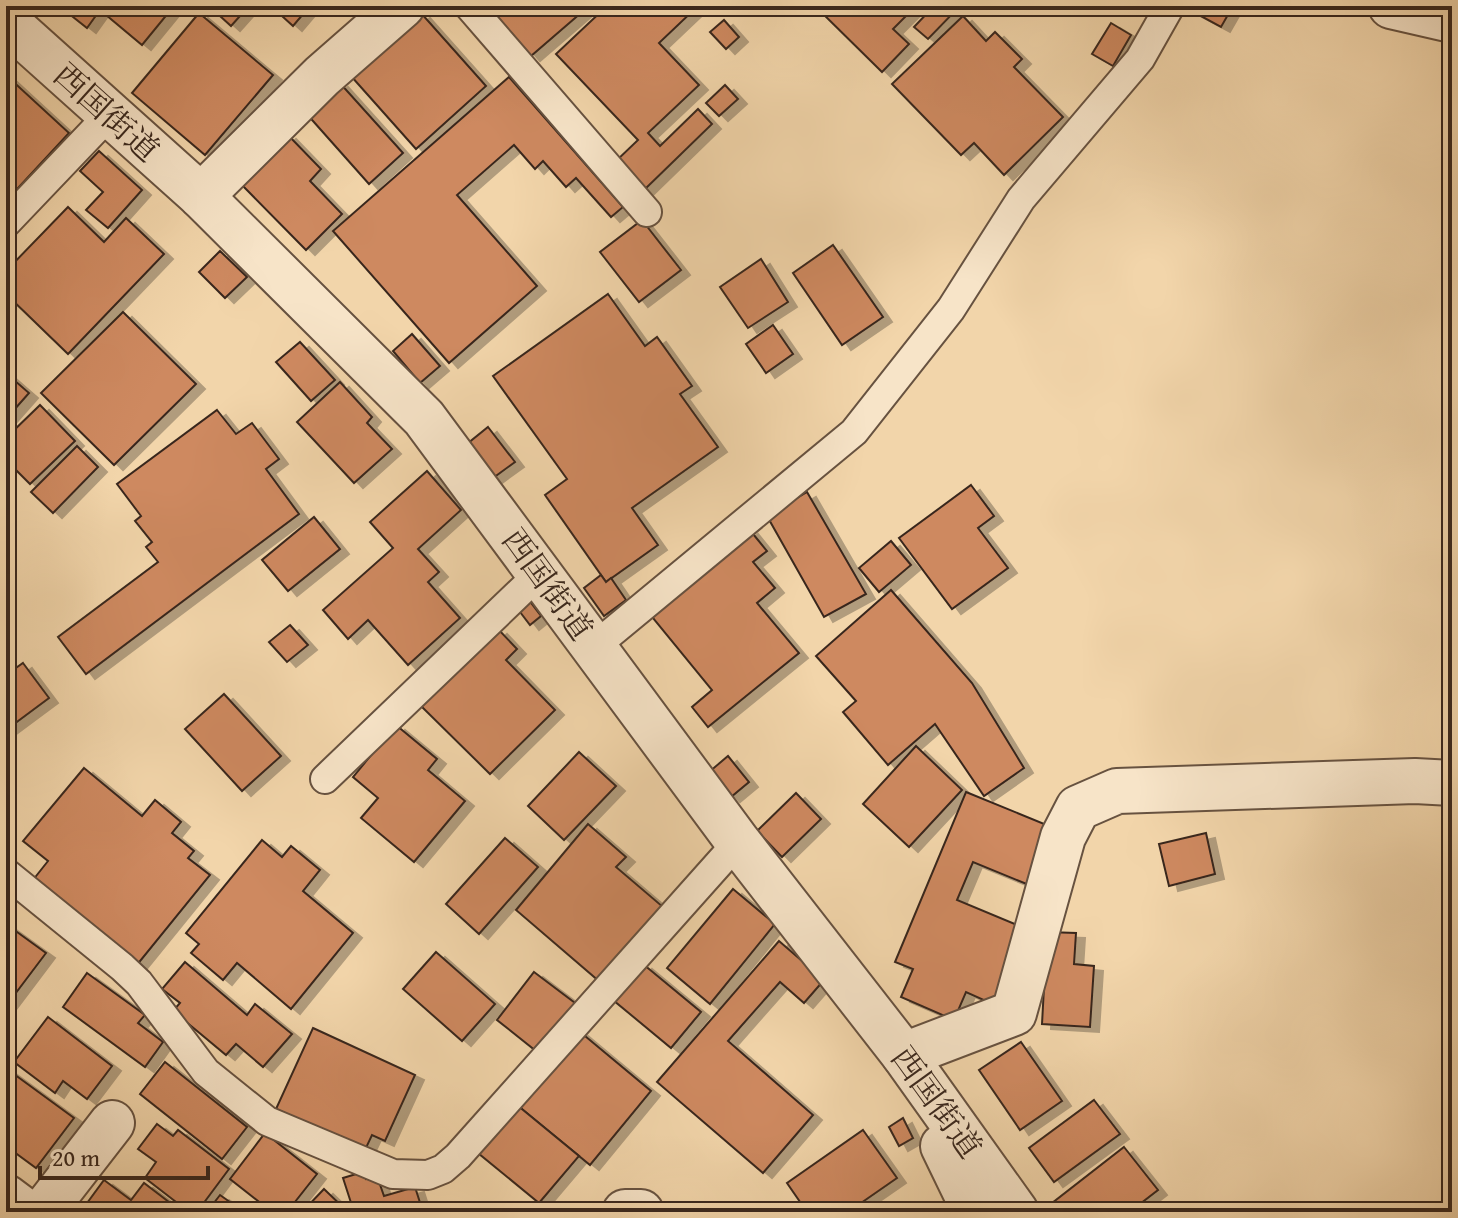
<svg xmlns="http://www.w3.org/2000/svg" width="1458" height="1218" font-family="'Gentium Book Plus','Noto Serif JP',serif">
	<defs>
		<filter id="shadow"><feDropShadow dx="9" dy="5" stdDeviation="0" flood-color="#0004"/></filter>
	</defs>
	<rect width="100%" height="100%" fill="#f2d5aa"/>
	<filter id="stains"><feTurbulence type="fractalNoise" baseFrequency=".0025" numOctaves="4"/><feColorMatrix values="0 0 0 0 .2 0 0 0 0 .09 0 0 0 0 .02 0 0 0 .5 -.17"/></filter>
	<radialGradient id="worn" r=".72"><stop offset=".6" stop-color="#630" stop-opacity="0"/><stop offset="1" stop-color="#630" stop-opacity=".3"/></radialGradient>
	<g fill="#ce8960" stroke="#39271d" stroke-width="2" filter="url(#shadow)">
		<path d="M 65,6 L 174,6 L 142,45 L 100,10 L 87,28 L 63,9 Z"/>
		<path d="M 209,6 L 249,6 L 231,26 Z"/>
		<path d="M 271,6 L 310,6 L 293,26 Z"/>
		<path d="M 488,6 L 589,6 L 531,56 Z"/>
		<path d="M 607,6 L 698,6 L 659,43 L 699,85 L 648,133 L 660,146 L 698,109 L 712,124 L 643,191 L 615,162 L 638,140 L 556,54 Z"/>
		<path d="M 815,6 L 916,6 L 893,29 L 909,44 L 882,72 Z"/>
		<path d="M 934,6 L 960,6 L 928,39 L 914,27 Z"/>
		<path d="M 1187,6 L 1233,6 L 1221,27 L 1186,8 Z"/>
		<path d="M 199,13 L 273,75 L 205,155 L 132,93 Z"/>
		<path d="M 421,13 L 486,86 L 416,149 L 351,76 Z"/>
		<path d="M 963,16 L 986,41 L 995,32 L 1022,59 L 1014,67 L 1063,117 L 1004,175 L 974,143 L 961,155 L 892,84 Z"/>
		<path d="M 724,20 L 739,37 L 726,49 L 710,32 Z"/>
		<path d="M 1111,23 L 1131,35 L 1113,66 L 1092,54 Z"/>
		<path d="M 7,76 L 69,133 L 6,201 L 6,77 Z"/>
		<path d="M 509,77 L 623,207 L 611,217 L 576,178 L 566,187 L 543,161 L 535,169 L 514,145 L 457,195 L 537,286 L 449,363 L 333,231 Z"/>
		<path d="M 339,82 L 403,153 L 369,184 L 305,112 Z"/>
		<path d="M 725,85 L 738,99 L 719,116 L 706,103 Z"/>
		<path d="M 287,134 L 321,169 L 310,181 L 342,214 L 306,250 L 239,182 Z"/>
		<path d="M 99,151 L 142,190 L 108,228 L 86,210 L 103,192 L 80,171 Z"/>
		<path d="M 68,207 L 104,242 L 126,218 L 164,254 L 68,354 L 6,294 L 6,271 Z"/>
		<path d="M 642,220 L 681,270 L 639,302 L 600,252 Z"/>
		<path d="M 833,245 L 883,317 L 842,345 L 793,273 Z"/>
		<path d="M 220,251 L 247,277 L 225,298 L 199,272 Z"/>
		<path d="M 761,259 L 788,302 L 748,328 L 720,287 Z"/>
		<path d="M 608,294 L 645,346 L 657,337 L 692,386 L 680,394 L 718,447 L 632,508 L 658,545 L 606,582 L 545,495 L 567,479 L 493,376 Z"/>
		<path d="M 123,312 L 196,384 L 114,465 L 41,393 Z"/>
		<path d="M 773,325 L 793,354 L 766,373 L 746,344 Z"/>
		<path d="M 412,334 L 440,366 L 420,383 L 393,351 Z"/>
		<path d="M 300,342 L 335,380 L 311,401 L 276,362 Z"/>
		<path d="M 6,373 L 29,393 L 6,419 Z"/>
		<path d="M 340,382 L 372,417 L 367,423 L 392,449 L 354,483 L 297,422 Z"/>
		<path d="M 40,405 L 75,441 L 30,484 L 6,460 L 6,438 Z"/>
		<path d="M 217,410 L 236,434 L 252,423 L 279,459 L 266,469 L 299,514 L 86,674 L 58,637 L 158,562 L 146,547 L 152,542 L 135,521 L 141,516 L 117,484 Z"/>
		<path d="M 488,427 L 515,462 L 493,478 L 467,444 Z"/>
		<path d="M 77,446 L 98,467 L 53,513 L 31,492 Z"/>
		<path d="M 427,471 L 461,510 L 418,549 L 439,572 L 428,582 L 460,618 L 408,665 L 368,620 L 348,639 L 323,610 L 393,548 L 370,522 Z"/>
		<path d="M 971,485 L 994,516 L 978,528 L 1008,568 L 952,609 L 899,538 Z"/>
		<path d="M 807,492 L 866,594 L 824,617 L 767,516 Z"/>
		<path d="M 314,517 L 340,549 L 288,591 L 262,560 Z"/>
		<path d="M 749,529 L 767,551 L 753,562 L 775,588 L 757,603 L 799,653 L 708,727 L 692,707 L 712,690 L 648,612 Z"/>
		<path d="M 891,541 L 911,565 L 879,592 L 859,568 Z"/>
		<path d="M 601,575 L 606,582 L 611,578 L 626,600 L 604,616 L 584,588 Z"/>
		<path d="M 891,590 L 972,683 L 1024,768 L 984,796 L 935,724 L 888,765 L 843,712 L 856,701 L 816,656 Z"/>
		<path d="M 528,599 L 541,616 L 530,625 L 517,608 Z"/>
		<path d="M 290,625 L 308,645 L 287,662 L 269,642 Z"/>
		<path d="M 498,629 L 517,649 L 506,660 L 555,710 L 490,774 L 420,705 Z"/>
		<path d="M 23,663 L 49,698 L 6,730 L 6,675 Z"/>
		<path d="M 224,694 L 281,756 L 242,791 L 185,729 Z"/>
		<path d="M 396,725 L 437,759 L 428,770 L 465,801 L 414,862 L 361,818 L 378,798 L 353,777 Z"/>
		<path d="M 916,746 L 962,790 L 909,847 L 863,804 Z"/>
		<path d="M 579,752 L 616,786 L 564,840 L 528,806 Z"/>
		<path d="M 728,756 L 749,782 L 731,797 L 709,772 Z"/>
		<path d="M 84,768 L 142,816 L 155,800 L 181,822 L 172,833 L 194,851 L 188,858 L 210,875 L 132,971 L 29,885 L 48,861 L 23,841 Z"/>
		<path d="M 966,792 L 1054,828 L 1029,885 L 973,862 L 957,900 L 1029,930 L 997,1006 L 966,992 L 954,1020 L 901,997 L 913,969 L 895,962 Z"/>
		<path d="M 796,793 L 821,819 L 782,857 L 757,831 Z"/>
		<path d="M 588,824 L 626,857 L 616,867 L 663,907 L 600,982 L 516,910 Z"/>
		<path d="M 1206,833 L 1215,874 L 1169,886 L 1159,844 Z"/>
		<path d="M 505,838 L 538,867 L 479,934 L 446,904 Z"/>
		<path d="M 262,840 L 282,857 L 291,846 L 320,870 L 303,891 L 353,933 L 291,1009 L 237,963 L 223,980 L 191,953 L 199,944 L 186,933 Z"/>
		<path d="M 733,889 L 775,924 L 710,1004 L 667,968 Z"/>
		<path d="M 6,924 L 46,953 L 6,1006 Z"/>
		<path d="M 1047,932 L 1076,933 L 1074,964 L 1094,966 L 1090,1027 L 1042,1024 Z"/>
		<path d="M 779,941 L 824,980 L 804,1003 L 780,982 L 728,1041 L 813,1115 L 763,1173 L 657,1082 Z"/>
		<path d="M 436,952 L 495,1004 L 462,1041 L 403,989 Z"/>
		<path d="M 185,962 L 247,1015 L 255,1004 L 292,1034 L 263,1067 L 236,1044 L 226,1055 L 173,1011 L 180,1003 L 162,989 Z"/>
		<path d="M 643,964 L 701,1012 L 671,1048 L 613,1000 Z"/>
		<path d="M 534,972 L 579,1006 L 541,1055 L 497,1020 Z"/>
		<path d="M 87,973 L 145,1015 L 138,1023 L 163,1042 L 145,1067 L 63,1007 Z"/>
		<path d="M 48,1017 L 112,1066 L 87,1099 L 63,1081 L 55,1093 L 14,1062 Z"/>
		<path d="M 313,1028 L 415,1075 L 385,1141 L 372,1135 L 365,1150 L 276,1109 Z"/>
		<path d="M 579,1031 L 651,1091 L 590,1165 L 517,1105 Z"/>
		<path d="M 1021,1042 L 1062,1101 L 1020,1130 L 979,1070 Z"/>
		<path d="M 165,1062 L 247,1127 L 222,1159 L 140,1094 Z"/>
		<path d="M 7,1069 L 74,1118 L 36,1168 L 6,1146 Z"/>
		<path d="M 1094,1100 L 1120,1134 L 1054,1182 L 1029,1148 Z"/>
		<path d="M 517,1105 L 579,1156 L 539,1203 L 478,1153 Z"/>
		<path d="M 903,1118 L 913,1138 L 899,1146 L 889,1127 Z"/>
		<path d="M 157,1124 L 173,1136 L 178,1130 L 229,1169 L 197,1212 L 189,1212 L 145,1178 L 156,1162 L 138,1149 Z"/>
		<path d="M 863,1130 L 897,1178 L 848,1212 L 807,1212 L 787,1183 Z"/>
		<path d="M 265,1133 L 317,1174 L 287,1212 L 272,1212 L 230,1179 Z"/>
		<path d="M 1124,1147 L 1158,1190 L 1140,1204 L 1146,1212 L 1051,1212 L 1047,1207 Z"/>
		<path d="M 366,1171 L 366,1179 L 377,1176 L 384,1196 L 415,1187 L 423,1212 L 354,1212 L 343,1178 Z"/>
		<path d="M 104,1180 L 131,1200 L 144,1183 L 182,1212 L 85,1212 L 82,1210 Z"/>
		<path d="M 324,1189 L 348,1212 L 302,1212 Z"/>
		<path d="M 220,1195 L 244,1212 L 207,1212 Z"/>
	</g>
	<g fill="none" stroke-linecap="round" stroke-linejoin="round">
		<g stroke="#675240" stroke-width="32">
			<g id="service">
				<path d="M 469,6 L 647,212"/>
				<path d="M 6,223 L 110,114"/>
				<path d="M 594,647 L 854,432 L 951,309 L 1021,199 L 1140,59 L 1170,6"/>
				<path d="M 325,779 L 540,573"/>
				<path d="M 6,873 L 122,967 L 139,983 L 206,1072 L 267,1121 L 393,1174 L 428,1175 L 443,1169 L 458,1156 L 738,842"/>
			</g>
		</g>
		<g stroke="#675240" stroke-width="48">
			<g id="minor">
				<path d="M 1391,6 L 1452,20"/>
				<path d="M 6,21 L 201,196 L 424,418 L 738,842 L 904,1055 L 1016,1212"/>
				<path d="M 201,196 L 322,76 L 402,6"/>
				<path d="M 904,1055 L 1014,1013 L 1063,837 L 1078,808 L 1117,791 L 1415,781 L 1452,783"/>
				<path d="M 943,1146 L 975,1212"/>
				<path d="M 6,1197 L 26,1212"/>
				<path d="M 43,1212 L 112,1123"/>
				<path d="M 625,1212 L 641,1212"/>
			</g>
		</g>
		<use href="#service" stroke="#f7e4c8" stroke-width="28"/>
		<use href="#minor" stroke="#f7e4c8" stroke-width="44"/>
	</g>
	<g text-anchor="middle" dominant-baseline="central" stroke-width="7" stroke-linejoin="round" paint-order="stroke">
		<g font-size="32" fill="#39271d" stroke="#f7e4c8">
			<text transform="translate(107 112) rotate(42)">西国街道</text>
			<text transform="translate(548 584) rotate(54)">西国街道</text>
			<text transform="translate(937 1102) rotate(54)">西国街道</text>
		</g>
	</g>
	<rect width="1458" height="1218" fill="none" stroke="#f2d5aa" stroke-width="32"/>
	<rect x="8" y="8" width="1442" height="1202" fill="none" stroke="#39271d" stroke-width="4"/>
	<rect x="16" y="16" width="1426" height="1186" fill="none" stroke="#39271d" stroke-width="2"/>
	<path d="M40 1166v12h168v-12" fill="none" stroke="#39271d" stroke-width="4"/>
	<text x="52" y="1166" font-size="24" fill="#39271d" stroke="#f7e4c8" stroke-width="6" paint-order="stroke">20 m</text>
	<rect width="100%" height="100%" filter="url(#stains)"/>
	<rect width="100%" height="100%" fill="url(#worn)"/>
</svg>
